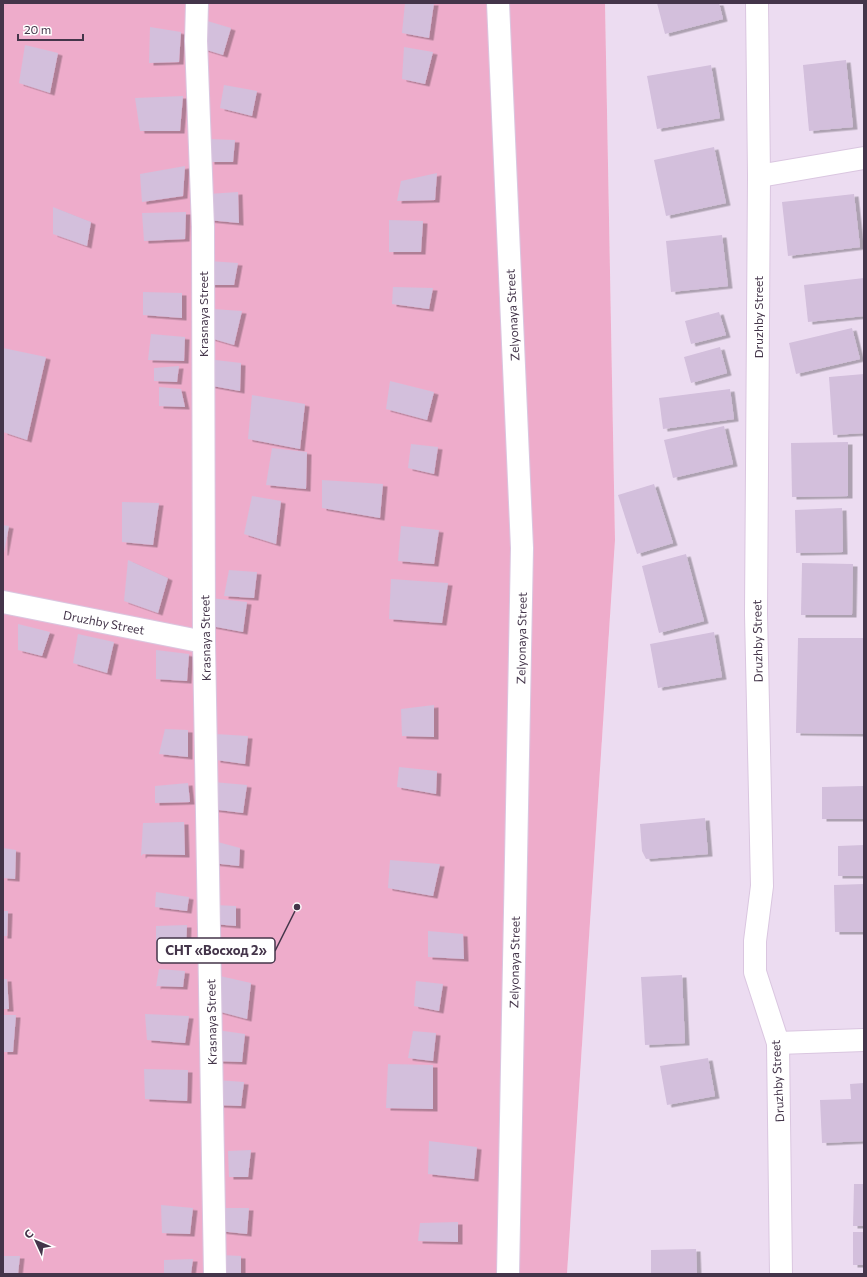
<svg xmlns="http://www.w3.org/2000/svg" width="867" height="1277" font-family="Commissioner,sans-serif">
	<defs>
		<filter id="shadow"><feDropShadow dx="4.5" dy="2.5" stdDeviation="0" flood-color="#0004"/></filter>
	</defs>
	<rect width="100%" height="100%" fill="#f3e8f6"/>
	<path fill="#ecdcf1" d="M 605,3 L 864,3 L 864,1274 L 567,1274 L 615,540 Z"/>
	<path fill="#eeaccb" d="M 3,3 L 605,3 L 615,540 L 567,1274 L 3,1274 Z"/>
	<g fill="#d3bfdc" filter="url(#shadow)">
		<path d="M 405,3 L 434,3 L 429,38 L 402,33 Z"/>
		<path d="M 657,3 L 719,3 L 723,19 L 665,34 Z"/>
		<path d="M 204,20 L 231,28 L 223,55 L 200,48 Z"/>
		<path d="M 150,27 L 181,32 L 179,62 L 149,63 Z"/>
		<path d="M 25,45 L 58,53 L 50,93 L 19,83 Z"/>
		<path d="M 404,47 L 433,52 L 425,84 L 402,79 Z"/>
		<path d="M 846,60 L 853,127 L 809,131 L 803,65 Z"/>
		<path d="M 711,65 L 720,118 L 657,129 L 647,76 Z"/>
		<path d="M 224,85 L 257,91 L 252,116 L 220,108 Z"/>
		<path d="M 183,96 L 180,131 L 140,131 L 135,98 Z"/>
		<path d="M 209,139 L 235,140 L 233,162 L 210,162 Z"/>
		<path d="M 714,147 L 726,203 L 666,216 L 654,160 Z"/>
		<path d="M 185,166 L 183,196 L 142,202 L 140,174 Z"/>
		<path d="M 437,173 L 435,200 L 397,201 L 401,181 Z"/>
		<path d="M 238,192 L 239,223 L 208,220 L 208,194 Z"/>
		<path d="M 854,194 L 860,247 L 788,256 L 782,202 Z"/>
		<path d="M 53,207 L 91,222 L 87,246 L 53,234 Z"/>
		<path d="M 186,212 L 185,239 L 144,241 L 142,213 Z"/>
		<path d="M 389,220 L 423,221 L 421,252 L 389,252 Z"/>
		<path d="M 722,235 L 728,286 L 671,292 L 666,241 Z"/>
		<path d="M 209,261 L 238,263 L 234,285 L 209,285 Z"/>
		<path d="M 864,278 L 864,316 L 808,322 L 804,285 Z"/>
		<path d="M 393,287 L 433,288 L 429,309 L 392,304 Z"/>
		<path d="M 143,292 L 182,293 L 182,318 L 143,315 Z"/>
		<path d="M 213,309 L 242,311 L 234,345 L 210,338 Z"/>
		<path d="M 719,312 L 726,335 L 691,344 L 685,321 Z"/>
		<path d="M 852,328 L 860,359 L 796,374 L 789,343 Z"/>
		<path d="M 151,334 L 185,337 L 184,361 L 148,360 Z"/>
		<path d="M 720,347 L 727,373 L 691,383 L 684,357 Z"/>
		<path d="M 3,348 L 46,357 L 27,440 L 3,432 Z"/>
		<path d="M 207,359 L 241,363 L 240,391 L 207,385 Z"/>
		<path d="M 179,366 L 177,382 L 154,381 L 154,368 Z"/>
		<path d="M 864,374 L 864,433 L 833,435 L 829,377 Z"/>
		<path d="M 390,381 L 434,392 L 427,420 L 386,409 Z"/>
		<path d="M 159,387 L 181,389 L 185,407 L 159,406 Z"/>
		<path d="M 730,389 L 734,419 L 663,429 L 659,398 Z"/>
		<path d="M 252,395 L 305,404 L 300,449 L 248,439 Z"/>
		<path d="M 724,426 L 733,464 L 673,478 L 664,440 Z"/>
		<path d="M 848,442 L 848,496 L 792,497 L 791,443 Z"/>
		<path d="M 411,444 L 438,447 L 434,474 L 408,468 Z"/>
		<path d="M 272,448 L 307,452 L 306,489 L 266,485 Z"/>
		<path d="M 322,480 L 383,484 L 380,518 L 322,508 Z"/>
		<path d="M 654,484 L 673,543 L 637,554 L 618,495 Z"/>
		<path d="M 252,496 L 281,501 L 276,544 L 244,534 Z"/>
		<path d="M 122,502 L 159,503 L 153,545 L 122,542 Z"/>
		<path d="M 842,508 L 843,552 L 796,553 L 795,510 Z"/>
		<path d="M 3,525 L 9,526 L 4,553 L 3,553 Z"/>
		<path d="M 401,526 L 439,530 L 434,564 L 398,561 Z"/>
		<path d="M 686,554 L 704,621 L 659,633 L 642,566 Z"/>
		<path d="M 128,560 L 168,578 L 158,613 L 124,601 Z"/>
		<path d="M 802,563 L 853,564 L 852,615 L 801,615 Z"/>
		<path d="M 229,570 L 257,572 L 254,598 L 224,596 Z"/>
		<path d="M 391,579 L 448,583 L 442,623 L 389,619 Z"/>
		<path d="M 210,598 L 247,602 L 243,632 L 211,626 Z"/>
		<path d="M 18,624 L 50,632 L 42,656 L 18,650 Z"/>
		<path d="M 714,632 L 722,677 L 658,688 L 650,644 Z"/>
		<path d="M 78,634 L 114,642 L 107,673 L 73,663 Z"/>
		<path d="M 798,638 L 864,638 L 864,734 L 796,733 Z"/>
		<path d="M 156,650 L 189,654 L 187,681 L 156,679 Z"/>
		<path d="M 434,705 L 434,737 L 402,736 L 401,709 Z"/>
		<path d="M 165,729 L 188,730 L 188,757 L 159,754 Z"/>
		<path d="M 215,734 L 248,736 L 245,764 L 216,760 Z"/>
		<path d="M 399,767 L 437,771 L 436,794 L 397,787 Z"/>
		<path d="M 213,782 L 247,785 L 243,813 L 211,809 Z"/>
		<path d="M 188,783 L 190,802 L 155,803 L 155,786 Z"/>
		<path d="M 864,786 L 864,819 L 822,819 L 822,787 Z"/>
		<path d="M 705,818 L 708,854 L 646,859 L 642,851 L 640,824 Z"/>
		<path d="M 184,822 L 185,855 L 143,854 L 141,856 L 143,823 Z"/>
		<path d="M 214,841 L 240,848 L 239,866 L 212,863 Z"/>
		<path d="M 864,845 L 864,876 L 838,876 L 838,846 Z"/>
		<path d="M 3,848 L 16,850 L 15,879 L 3,878 Z"/>
		<path d="M 390,860 L 440,864 L 433,896 L 388,888 Z"/>
		<path d="M 864,884 L 864,932 L 835,932 L 834,885 Z"/>
		<path d="M 156,892 L 189,897 L 187,911 L 155,907 Z"/>
		<path d="M 214,905 L 236,906 L 236,926 L 214,924 Z"/>
		<path d="M 3,911 L 8,911 L 7,936 L 3,936 Z"/>
		<path d="M 187,925 L 186,949 L 156,949 L 156,926 Z"/>
		<path d="M 428,931 L 463,934 L 464,959 L 428,957 Z"/>
		<path d="M 159,969 L 185,971 L 183,987 L 157,986 L 156,987 Z"/>
		<path d="M 682,975 L 685,1043 L 645,1045 L 641,977 Z"/>
		<path d="M 220,976 L 251,983 L 247,1019 L 217,1011 Z"/>
		<path d="M 3,979 L 7,979 L 9,1009 L 3,1009 Z"/>
		<path d="M 416,981 L 443,984 L 439,1011 L 414,1006 Z"/>
		<path d="M 145,1014 L 189,1016 L 185,1043 L 147,1040 Z"/>
		<path d="M 3,1015 L 16,1015 L 13,1052 L 3,1052 Z"/>
		<path d="M 217,1030 L 245,1034 L 242,1062 L 216,1061 Z"/>
		<path d="M 413,1031 L 436,1033 L 433,1061 L 408,1058 Z"/>
		<path d="M 708,1058 L 715,1096 L 667,1105 L 660,1066 Z"/>
		<path d="M 388,1064 L 433,1065 L 433,1109 L 386,1108 Z"/>
		<path d="M 144,1069 L 188,1070 L 187,1101 L 145,1099 Z"/>
		<path d="M 217,1080 L 244,1082 L 241,1106 L 217,1105 Z"/>
		<path d="M 864,1083 L 864,1141 L 822,1143 L 820,1100 L 851,1099 L 850,1084 Z"/>
		<path d="M 429,1141 L 477,1147 L 474,1179 L 428,1174 Z"/>
		<path d="M 251,1150 L 248,1177 L 229,1177 L 228,1151 Z"/>
		<path d="M 854,1184 L 864,1184 L 864,1226 L 853,1226 Z"/>
		<path d="M 161,1205 L 193,1208 L 190,1234 L 162,1233 Z"/>
		<path d="M 220,1208 L 249,1208 L 247,1234 L 219,1231 Z"/>
		<path d="M 458,1222 L 458,1242 L 418,1241 L 420,1223 Z"/>
		<rect x="853" y="1232" width="11" height="33"/>
		<path d="M 696,1249 L 697,1274 L 651,1274 L 651,1250 Z"/>
		<path d="M 221,1255 L 241,1256 L 241,1274 L 221,1274 Z"/>
		<path d="M 3,1256 L 20,1256 L 18,1274 L 3,1274 Z"/>
		<path d="M 193,1259 L 191,1274 L 164,1274 L 164,1260 Z"/>
	</g>
	<g fill="none" stroke-linecap="round" stroke-linejoin="round">
		<g stroke="#dac6e0" stroke-width="24">
			<g id="minor">
				<path d="M 197,3 L 196,41 L 203,227 L 204,642 L 215,1274"/>
				<path d="M 498,3 L 522,548 L 508,1274"/>
				<path d="M 757,3 L 759,176 L 756,614 L 762,886 L 755,941 L 755,972 L 778,1043 L 781,1274"/>
				<path d="M 759,176 L 864,158"/>
				<path d="M 3,602 L 204,642"/>
				<path d="M 778,1043 L 864,1040"/>
			</g>
		</g>
		<use href="#minor" stroke="#fff" stroke-width="22"/>
	</g>
	<g text-anchor="middle" dominant-baseline="central" stroke-width="3" stroke-linejoin="round" paint-order="stroke">
		<g font-size="12" fill="#44354a" stroke="#fff">
			<text transform="translate(203 314) rotate(-90)">Krasnaya Street</text>
			<text transform="translate(512 315) rotate(-93)">Zelyonaya Street</text>
			<text transform="translate(758 317) rotate(-90)">Druzhby Street</text>
			<text transform="translate(104 622) rotate(11)">Druzhby Street</text>
			<text transform="translate(205 638) rotate(-91)">Krasnaya Street</text>
			<text transform="translate(521 638) rotate(-89)">Zelyonaya Street</text>
			<text transform="translate(757 641) rotate(-91)">Druzhby Street</text>
			<text transform="translate(514 962) rotate(-89)">Zelyonaya Street</text>
			<text transform="translate(211 1022) rotate(-91)">Krasnaya Street</text>
			<text transform="translate(777 1081) rotate(-93)">Druzhby Street</text>
		</g>
	</g>
	<path fill="none" stroke="#44354a" stroke-width="1.5" d="M297 907L275 951"/>
	<circle fill="#44354a" stroke="#fff" stroke-width="1.5" cx="297" cy="907" r="4"/>
	<rect fill="#fff" stroke="#44354a" stroke-width="1.5" x="157" y="938" width="118" height="25" rx="4"/>
	<g font-size="13" text-anchor="middle" font-weight="bold" fill="#44354a">
		<text x="216" y="955">СНТ «Восход 2»</text>
	</g>
	<rect width="867" height="1277" fill="none" stroke="#44354a" stroke-width="8"/>
	<g transform="translate(36 1241) rotate(314)" stroke="#ffffff" stroke-width="3" paint-order="stroke">
	<path d="M0-3L7 15L0 10L-7 15Z" fill="#44354a"/>
	<text y="-6" font-size="11" font-weight="bold" text-anchor="middle" fill="#44354a">С</text>
	</g>
	<path d="M18 34v6h65v-6" fill="none" stroke="#44354a" stroke-width="2"/>
	<text x="24" y="34" font-size="12" fill="#44354a" stroke="#ffffff" stroke-width="3" paint-order="stroke">20 m</text>
</svg>
